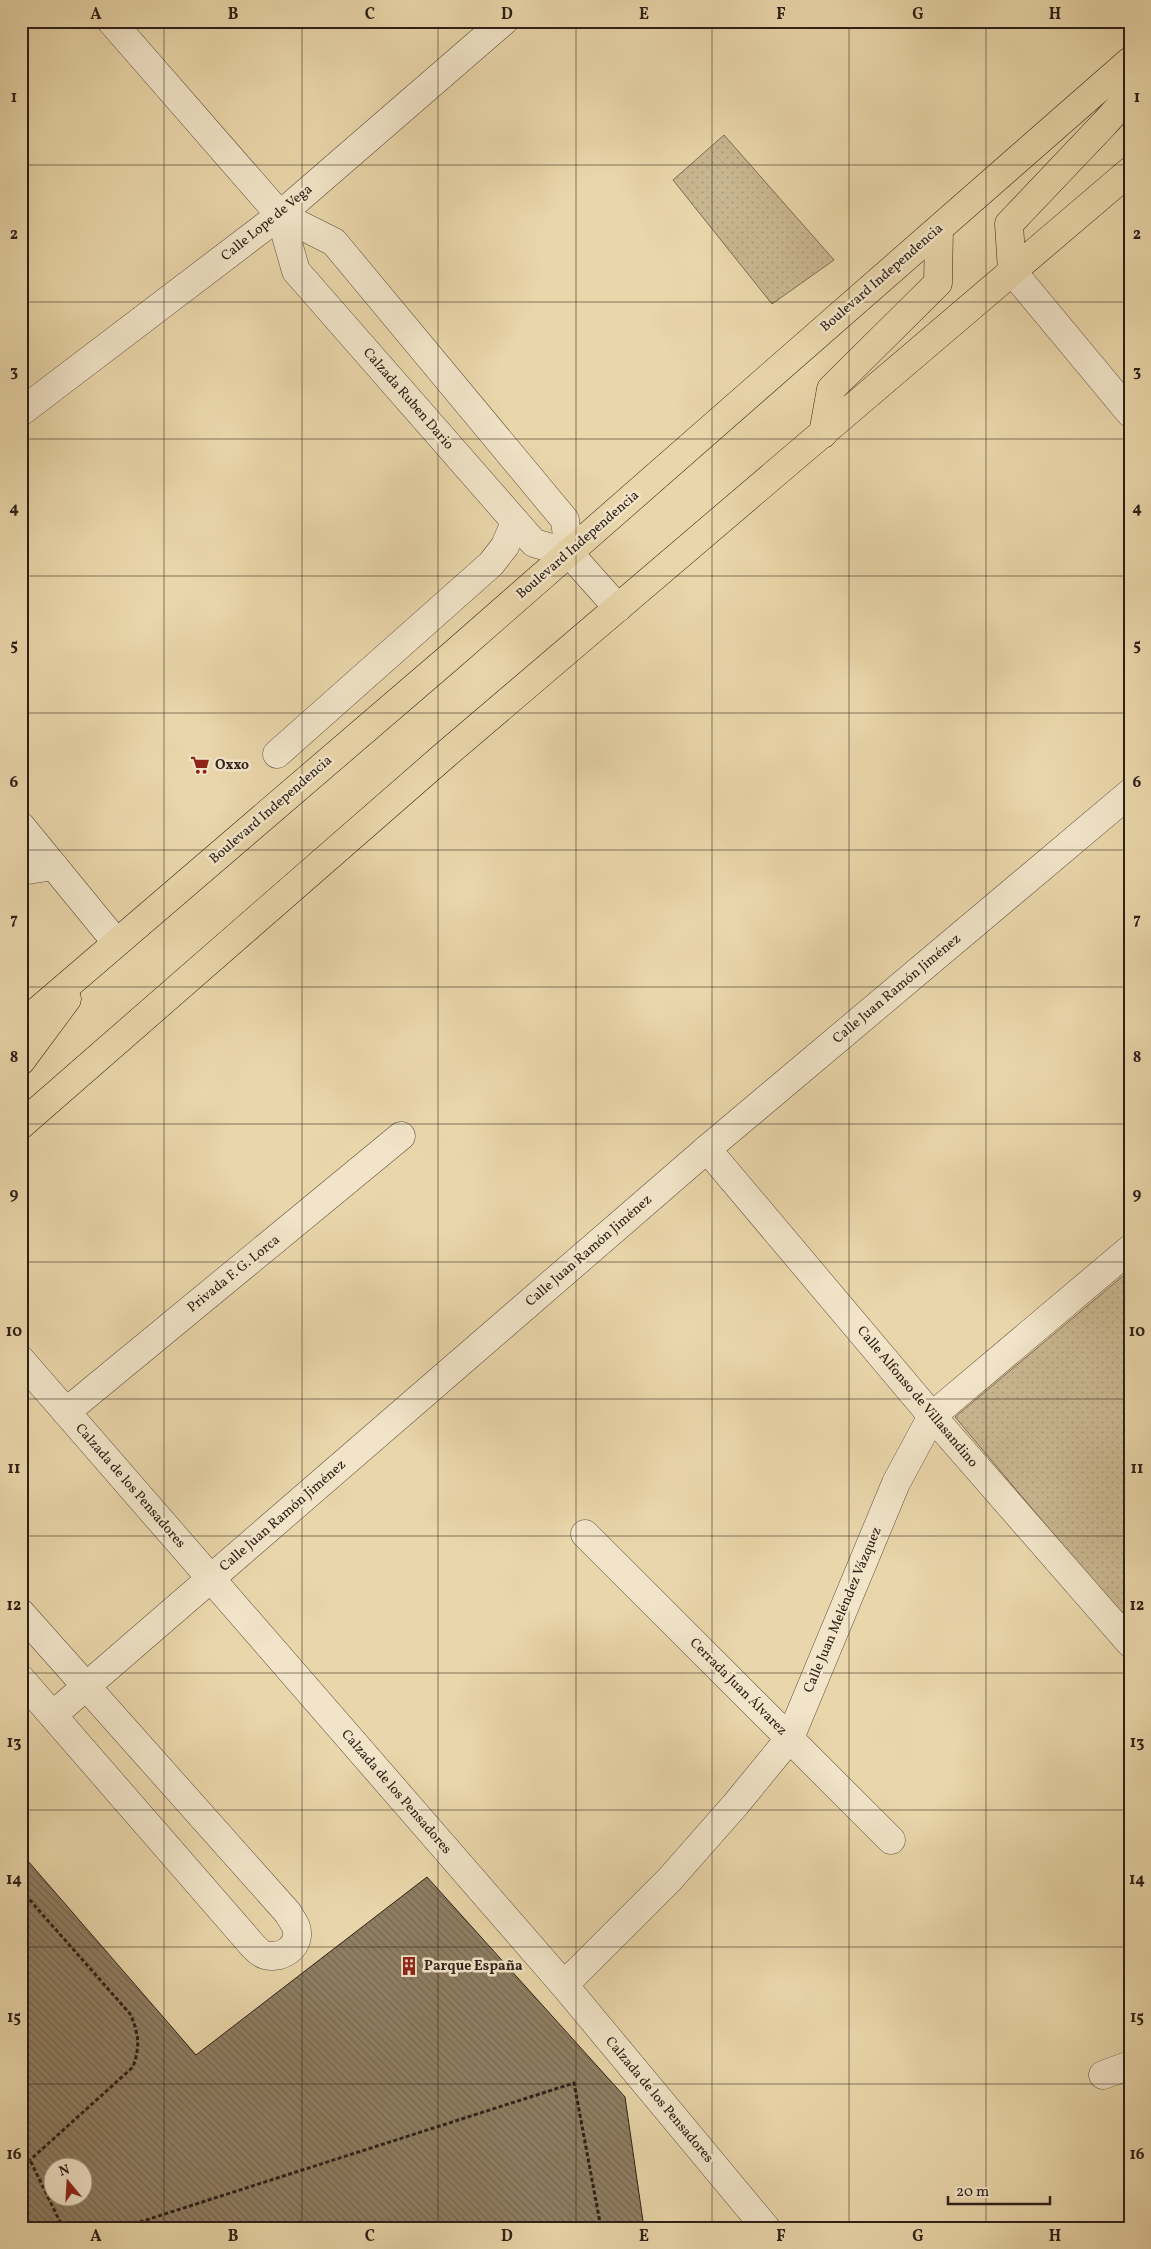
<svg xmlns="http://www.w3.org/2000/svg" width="1151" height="2249" font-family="Vollkorn,serif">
	<defs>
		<pattern id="park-dots" width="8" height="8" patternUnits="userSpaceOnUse" patternTransform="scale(1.25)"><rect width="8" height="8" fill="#c9b791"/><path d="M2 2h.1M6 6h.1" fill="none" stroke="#ad9d7c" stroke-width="1.8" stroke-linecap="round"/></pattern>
		<pattern id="building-back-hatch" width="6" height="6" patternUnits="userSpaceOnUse" patternTransform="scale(1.25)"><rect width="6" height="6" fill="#907f64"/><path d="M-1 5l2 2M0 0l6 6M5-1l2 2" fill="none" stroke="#766851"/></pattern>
	</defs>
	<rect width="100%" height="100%" fill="#e9d6aa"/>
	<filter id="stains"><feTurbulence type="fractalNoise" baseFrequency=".004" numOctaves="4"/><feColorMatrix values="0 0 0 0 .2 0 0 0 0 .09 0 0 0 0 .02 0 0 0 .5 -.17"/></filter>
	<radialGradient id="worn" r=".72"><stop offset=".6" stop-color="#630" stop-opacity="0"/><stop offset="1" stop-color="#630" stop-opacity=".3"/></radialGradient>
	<g fill="url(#park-dots)" stroke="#7c6c54">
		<path d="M 724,135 L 834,260 L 772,304 L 673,180 Z"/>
		<path d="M 1130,1270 L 1130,1625 L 955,1417 Z"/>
	</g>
	<path fill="url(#building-back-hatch)" stroke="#2f2018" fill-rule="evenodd" d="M 21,1853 L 196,2055 L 427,1877 L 625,2097 L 644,2228 L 21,2228 ZM 52,2166 L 82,2166 L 82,2196 L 52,2196 Z"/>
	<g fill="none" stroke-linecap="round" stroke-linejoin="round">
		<g stroke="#5e4e3c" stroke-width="29">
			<g id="minor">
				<path d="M 111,21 L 280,215 L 334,242 L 565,520 L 569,553"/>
				<path d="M 280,215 L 296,271 L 534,543 L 569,553 L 618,608"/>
				<path d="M 1012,271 L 1130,413"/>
				<path d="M 21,412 L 280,215 L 504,21"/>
				<path d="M 277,754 L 491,564 L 505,546 L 515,522"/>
				<path d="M 21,826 L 116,942"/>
				<path d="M 21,871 L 54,866"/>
				<path d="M 707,1149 L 932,1416 L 1130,1643"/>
				<path d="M 21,1360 L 564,1985 L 766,2228"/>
				<path d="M 66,1412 L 401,1136"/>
				<path d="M 585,1534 L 891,1840"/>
				<path d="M 21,1613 L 288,1913 C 290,1917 294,1922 296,1927 C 302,1945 283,1960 265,1955 C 261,1954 256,1949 253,1946 L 21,1679"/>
				<path d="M 53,1715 L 707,1149 L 1130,793"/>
				<path d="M 564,1985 L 670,1879 L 736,1804 L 790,1738 L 896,1483 L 932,1416 L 1130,1249"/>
				<path d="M 1103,2075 L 1130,2065"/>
			</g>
		</g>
		<g stroke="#2f2018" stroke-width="29">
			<g id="major">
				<path d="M 1012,271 L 1009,224 L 1105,123 L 1130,95"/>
				<path d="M 823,434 L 831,389 L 938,283 L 939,229"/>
				<path d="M 21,1025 L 451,656 L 1130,61"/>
				<path d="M 21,1061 L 67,999"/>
				<path d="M 21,1125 L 445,755 L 1130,171"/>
			</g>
		</g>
		<g stroke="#2f2018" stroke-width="3" stroke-dasharray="4 2.5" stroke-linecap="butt">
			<path d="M 21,1890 L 131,2015 C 139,2036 140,2046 133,2067 L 30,2160"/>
			<path d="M 21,2167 L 30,2160 L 63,2228"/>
			<path d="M 121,2228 L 574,2083 L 601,2228"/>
		</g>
		<use href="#minor" stroke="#f1e4c8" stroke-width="28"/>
		<use href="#major" stroke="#e9d6aa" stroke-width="28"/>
	</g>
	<path fill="none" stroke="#2f2018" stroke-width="1" stroke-opacity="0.55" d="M 164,21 L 164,2228M 302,21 L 302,2228M 438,21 L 438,2228M 576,21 L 576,2228M 712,21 L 712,2228M 849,21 L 849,2228M 986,21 L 986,2228M 21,165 L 1130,165M 21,302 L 1130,302M 21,439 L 1130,439M 21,576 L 1130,576M 21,713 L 1130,713M 21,850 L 1130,850M 21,987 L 1130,987M 21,1124 L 1130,1124M 21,1262 L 1130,1262M 21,1399 L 1130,1399M 21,1536 L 1130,1536M 21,1673 L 1130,1673M 21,1810 L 1130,1810M 21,1947 L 1130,1947M 21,2084 L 1130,2084"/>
	<defs>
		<g id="supermarket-bare" transform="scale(1.5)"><path d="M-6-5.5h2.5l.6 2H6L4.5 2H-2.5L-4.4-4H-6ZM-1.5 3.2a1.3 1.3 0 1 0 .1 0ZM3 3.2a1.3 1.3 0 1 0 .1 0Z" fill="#8f2418" stroke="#f1e4c8" stroke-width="2.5" paint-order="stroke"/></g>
		<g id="building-bare" transform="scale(1.5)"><path d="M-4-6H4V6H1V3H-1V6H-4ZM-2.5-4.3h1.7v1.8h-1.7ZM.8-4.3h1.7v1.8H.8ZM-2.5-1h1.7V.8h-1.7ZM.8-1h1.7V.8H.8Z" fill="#8f2418" stroke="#f1e4c8" stroke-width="2.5" paint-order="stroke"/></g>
	</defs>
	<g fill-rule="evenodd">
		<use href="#supermarket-bare" x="200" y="765"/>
		<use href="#building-bare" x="409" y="1966"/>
	</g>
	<g text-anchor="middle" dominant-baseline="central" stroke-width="5" stroke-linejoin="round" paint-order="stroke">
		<g font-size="14" fill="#2f2018" stroke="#f1e4c8">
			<text transform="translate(267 223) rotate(-39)">Calle Lope de Vega</text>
			<text transform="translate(882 278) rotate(-41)">Boulevard Independencia</text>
			<text transform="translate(408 399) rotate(49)">Calzada Ruben Dario</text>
			<text transform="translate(578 545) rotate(-41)">Boulevard Independencia</text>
			<text transform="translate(271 810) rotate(-41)">Boulevard Independencia</text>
			<text transform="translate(897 989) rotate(-40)">Calle Juan Ramón Jiménez</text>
			<text transform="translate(589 1251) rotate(-41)">Calle Juan Ramón Jiménez</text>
			<text transform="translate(234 1274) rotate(-39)">Privada F. G. Lorca</text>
			<text transform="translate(917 1397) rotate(50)">Calle Alfonso de Villasandino</text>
			<text transform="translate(130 1486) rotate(49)">Calzada de los Pensadores</text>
			<text transform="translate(283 1516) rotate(-41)">Calle Juan Ramón Jiménez</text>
			<text transform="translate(843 1610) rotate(-67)">Calle Juan Meléndez Vázquez</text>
			<text transform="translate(738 1687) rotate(45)">Cerrada Juan Álvarez</text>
			<text transform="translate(396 1792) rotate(49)">Calzada de los Pensadores</text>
			<text transform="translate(659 2100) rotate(50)">Calzada de los Pensadores</text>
		</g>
		<g font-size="14" font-weight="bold" fill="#2f2018" stroke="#f1e4c8" text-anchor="start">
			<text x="215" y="765">Oxxo</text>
			<text x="424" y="1966">Parque España</text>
		</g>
	</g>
	<rect width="1151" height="2249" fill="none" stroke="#e9d6aa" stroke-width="55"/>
	<g transform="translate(68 2182) rotate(342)"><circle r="24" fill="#f1e4c8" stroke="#a39682"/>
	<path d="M0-4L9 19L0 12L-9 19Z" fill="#8f2418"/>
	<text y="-8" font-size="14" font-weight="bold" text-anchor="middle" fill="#2f2018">N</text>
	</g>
	<path d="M948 2196v8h102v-8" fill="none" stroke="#2f2018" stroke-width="2.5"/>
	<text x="956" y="2196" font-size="15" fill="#2f2018" stroke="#f1e4c8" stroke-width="4" paint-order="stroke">20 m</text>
	<rect x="28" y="28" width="1096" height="2194" fill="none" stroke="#2f2018" stroke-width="2"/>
	<g font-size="16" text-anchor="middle" font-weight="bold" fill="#2f2018">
		<text x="96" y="19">A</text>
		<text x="233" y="19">B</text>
		<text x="370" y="19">C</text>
		<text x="507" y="19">D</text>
		<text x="644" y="19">E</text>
		<text x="781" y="19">F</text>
		<text x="918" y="19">G</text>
		<text x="1055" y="19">H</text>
		<text x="14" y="102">1</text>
		<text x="1137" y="102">1</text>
		<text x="14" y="239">2</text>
		<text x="1137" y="239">2</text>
		<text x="14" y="376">3</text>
		<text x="1137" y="376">3</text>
		<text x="14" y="513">4</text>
		<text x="1137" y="513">4</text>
		<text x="14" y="650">5</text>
		<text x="1137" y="650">5</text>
		<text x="14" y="787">6</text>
		<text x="1137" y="787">6</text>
		<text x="14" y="924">7</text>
		<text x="1137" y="924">7</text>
		<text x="14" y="1062">8</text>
		<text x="1137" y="1062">8</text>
		<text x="14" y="1199">9</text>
		<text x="1137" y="1199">9</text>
		<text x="14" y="1336">10</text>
		<text x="1137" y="1336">10</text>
		<text x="14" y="1473">11</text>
		<text x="1137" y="1473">11</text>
		<text x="14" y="1610">12</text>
		<text x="1137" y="1610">12</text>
		<text x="14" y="1747">13</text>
		<text x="1137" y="1747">13</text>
		<text x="14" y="1884">14</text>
		<text x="1137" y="1884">14</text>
		<text x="14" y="2022">15</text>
		<text x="1137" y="2022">15</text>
		<text x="14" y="2159">16</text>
		<text x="1137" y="2159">16</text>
		<text x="96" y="2241">A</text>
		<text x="233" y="2241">B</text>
		<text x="370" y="2241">C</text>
		<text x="507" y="2241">D</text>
		<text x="644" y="2241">E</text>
		<text x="781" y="2241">F</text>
		<text x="918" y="2241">G</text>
		<text x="1055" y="2241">H</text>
	</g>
	<rect width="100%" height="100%" filter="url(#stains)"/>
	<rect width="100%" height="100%" fill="url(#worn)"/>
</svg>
